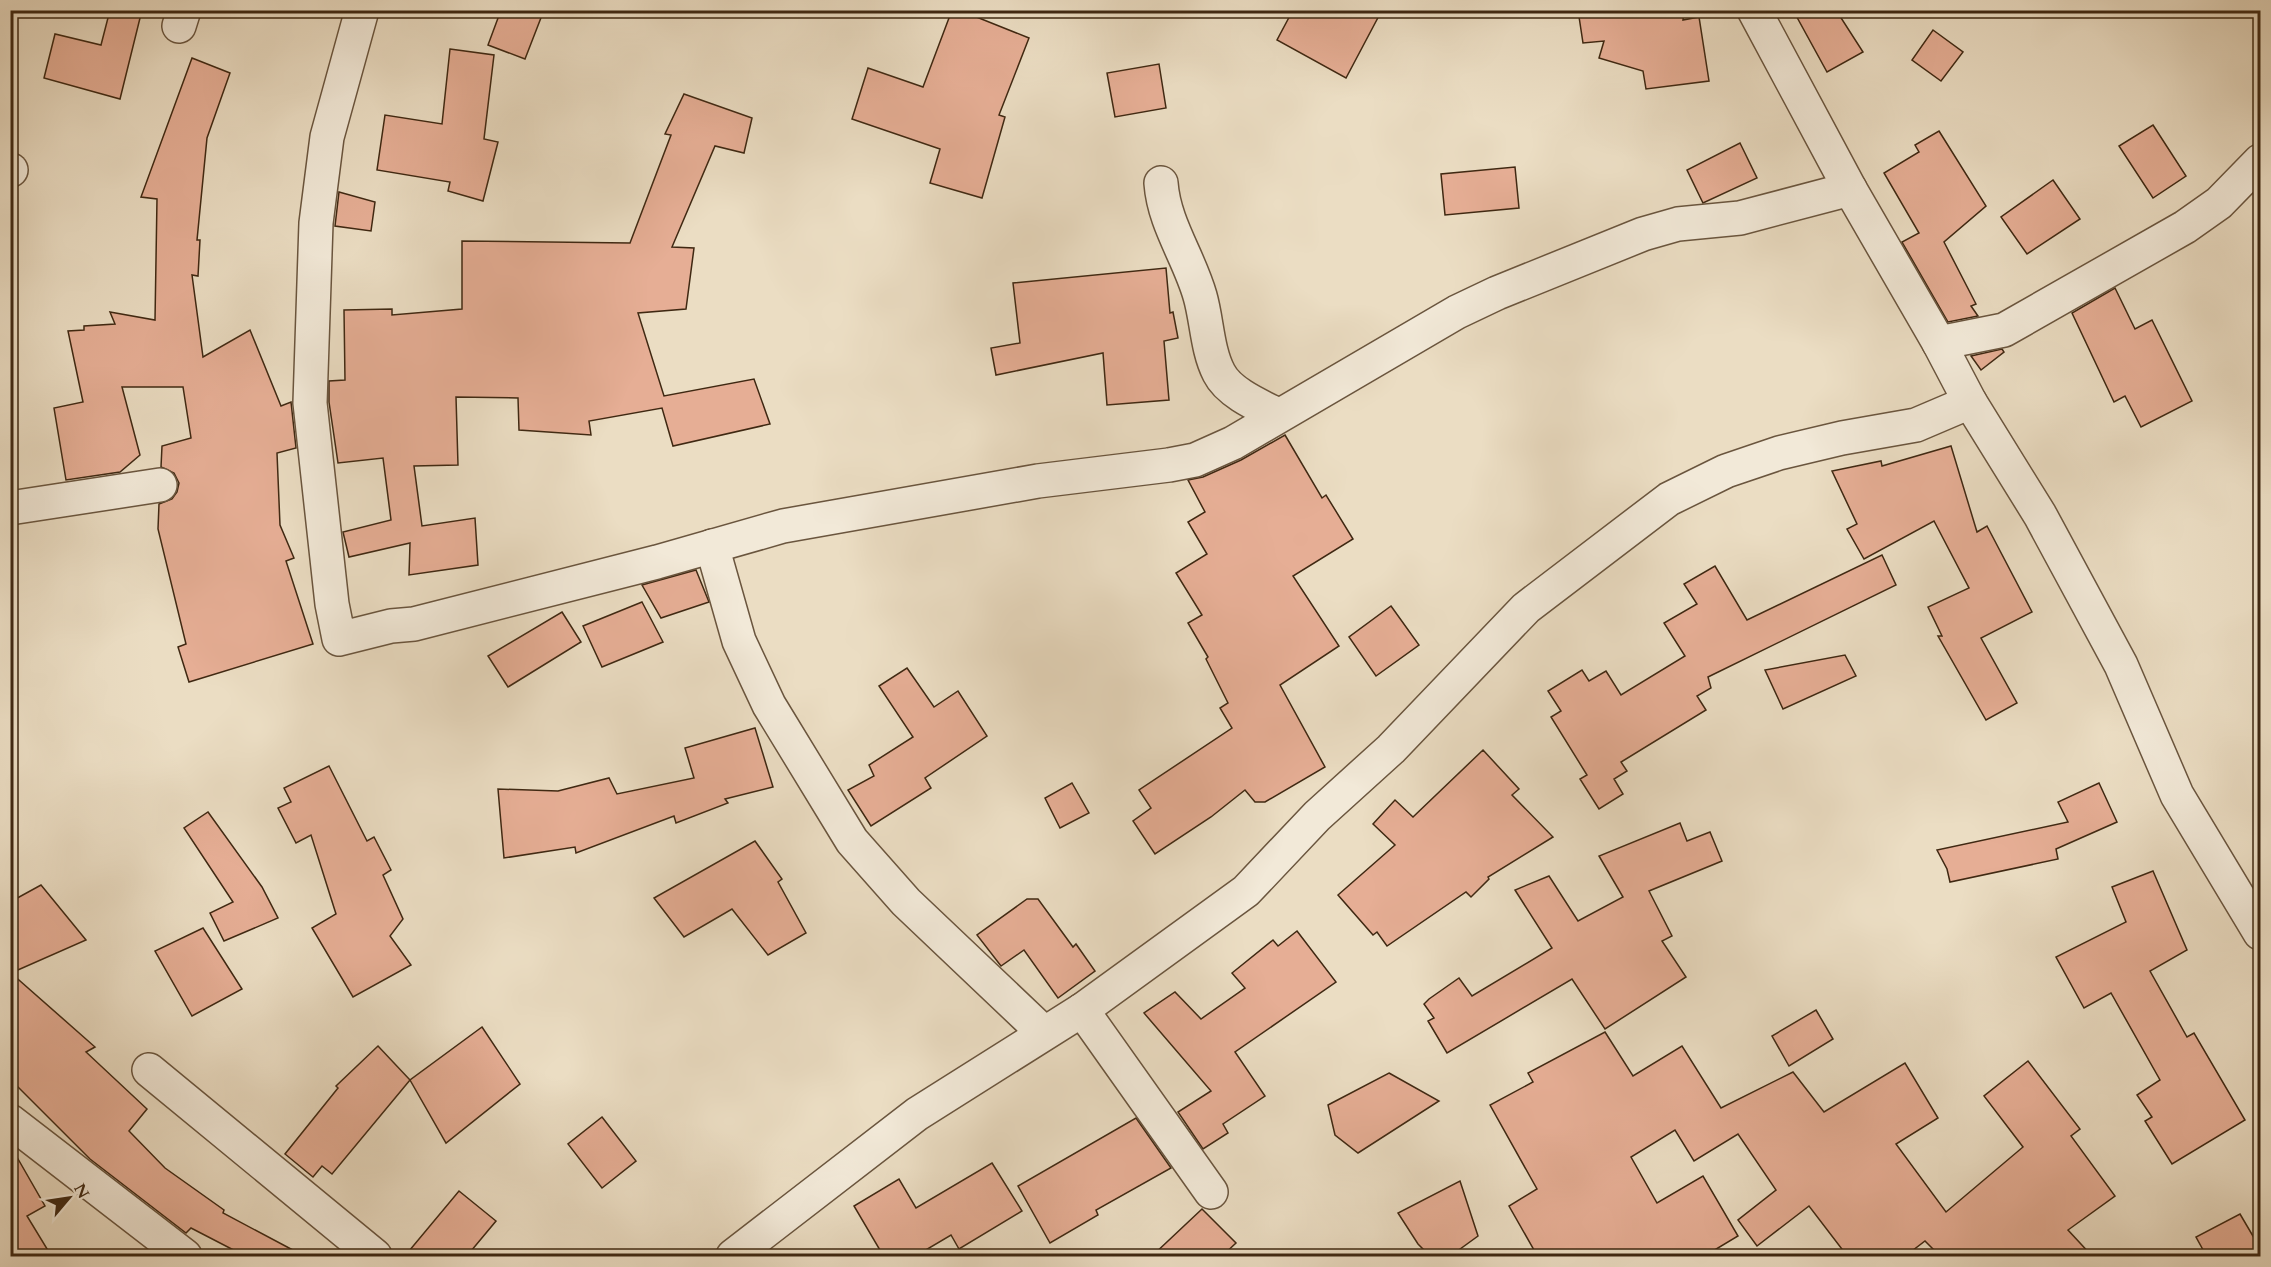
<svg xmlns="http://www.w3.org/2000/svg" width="2271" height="1267" font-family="Cardo,serif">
	<rect width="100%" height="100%" fill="#ebddc3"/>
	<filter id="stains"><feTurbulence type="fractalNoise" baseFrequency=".00333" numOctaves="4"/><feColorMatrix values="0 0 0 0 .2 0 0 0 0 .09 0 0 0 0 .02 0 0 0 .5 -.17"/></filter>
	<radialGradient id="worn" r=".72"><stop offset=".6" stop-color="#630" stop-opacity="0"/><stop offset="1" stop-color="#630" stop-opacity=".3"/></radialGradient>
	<g fill="#e6ae95" stroke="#3f2812" stroke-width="1.5">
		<path d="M 110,10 L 142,10 L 120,99 L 44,78 L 55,34 L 101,45 Z"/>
		<path d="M 501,10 L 544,10 L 525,59 L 488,45 Z"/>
		<path d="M 952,10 L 959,10 L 1029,38 L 999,115 L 1005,117 L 982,198 L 930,183 L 940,149 L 852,119 L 868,68 L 923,87 Z"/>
		<path d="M 1293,10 L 1382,10 L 1346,78 L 1277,40 Z"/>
		<path d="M 1578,10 L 1684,10 L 1683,20 L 1699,17 L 1709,81 L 1646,89 L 1643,71 L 1599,58 L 1604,41 L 1583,43 Z"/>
		<path d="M 1793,10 L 1836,10 L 1863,52 L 1827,72 Z"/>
		<path d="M 1933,30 L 1963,52 L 1941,81 L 1912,60 Z"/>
		<path d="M 450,49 L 494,55 L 484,139 L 498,142 L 483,201 L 448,191 L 450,182 L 377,170 L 385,115 L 442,124 Z"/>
		<path d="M 192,58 L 230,73 L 207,138 L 197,240 L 200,240 L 198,276 L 192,275 L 203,357 L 250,330 L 281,406 L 291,402 L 296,448 L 277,453 L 280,525 L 294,558 L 286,561 L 313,644 L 189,682 L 178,647 L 186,644 L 158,529 L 159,504 L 172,499 L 177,492 L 179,483 L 174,473 L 161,467 L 162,446 L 191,438 L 183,387 L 122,387 L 140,455 L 120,472 L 66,480 L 54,408 L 83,402 L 68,331 L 84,330 L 84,326 L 115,324 L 110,312 L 155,320 L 157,199 L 141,197 Z"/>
		<path d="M 1159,64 L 1166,108 L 1115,117 L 1107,73 Z"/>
		<path d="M 684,94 L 752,118 L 744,153 L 715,146 L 672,247 L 694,248 L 686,309 L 638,313 L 664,396 L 754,379 L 770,424 L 673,446 L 662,408 L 589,421 L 591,435 L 519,430 L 518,398 L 456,397 L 458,465 L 414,466 L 422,526 L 475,518 L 478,565 L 409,575 L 410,543 L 349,557 L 343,532 L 391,520 L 383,458 L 338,463 L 329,402 L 329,381 L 345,380 L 344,310 L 392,309 L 392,315 L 462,309 L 462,241 L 630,243 L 671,135 L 665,134 Z"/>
		<path d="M 2153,125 L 2186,176 L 2153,198 L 2119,146 Z"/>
		<path d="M 1939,131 L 1986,206 L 1944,242 L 1976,304 L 1971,306 L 1978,316 L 1948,322 L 1902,242 L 1919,233 L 1884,173 L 1919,152 L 1915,145 Z"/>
		<path d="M 1740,143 L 1757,178 L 1703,203 L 1687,170 Z"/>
		<path d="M 1515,167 L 1519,208 L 1445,215 L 1441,174 Z"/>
		<path d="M 2053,180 L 2080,219 L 2027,254 L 2001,217 Z"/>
		<path d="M 339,192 L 375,202 L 371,231 L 335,226 Z"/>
		<path d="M 1166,268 L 1170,313 L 1173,312 L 1178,338 L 1164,341 L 1169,400 L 1107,405 L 1103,353 L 996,375 L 991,348 L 1020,343 L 1013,283 Z"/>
		<path d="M 2115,288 L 2135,329 L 2152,320 L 2192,401 L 2141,427 L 2125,396 L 2114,402 L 2072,313 Z"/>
		<path d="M 2002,349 L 2004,352 L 1981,370 L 1971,356 Z"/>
		<path d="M 1285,435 L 1322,498 L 1326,495 L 1353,539 L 1293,576 L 1339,646 L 1280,685 L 1325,767 L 1265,802 L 1255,802 L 1245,790 L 1211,817 L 1155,854 L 1133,821 L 1151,808 L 1139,790 L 1232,728 L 1220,708 L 1228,703 L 1206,659 L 1208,657 L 1188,623 L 1202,615 L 1176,573 L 1207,554 L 1188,522 L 1205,512 L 1188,480 L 1203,477 L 1241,460 Z"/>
		<path d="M 1951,446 L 1977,532 L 1987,526 L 2032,612 L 1981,638 L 2017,703 L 1986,720 L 1938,636 L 1942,636 L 1928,607 L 1969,588 L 1934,521 L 1864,559 L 1847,529 L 1857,524 L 1832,471 L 1881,461 L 1882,466 Z"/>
		<path d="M 1882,555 L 1896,585 L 1708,677 L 1711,688 L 1697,696 L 1706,710 L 1621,762 L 1627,771 L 1614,779 L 1623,794 L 1599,809 L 1580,779 L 1587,775 L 1551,717 L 1561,711 L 1548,691 L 1582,670 L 1589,681 L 1606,671 L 1621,695 L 1685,656 L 1664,623 L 1697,604 L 1684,584 L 1715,566 L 1747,620 Z"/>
		<path d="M 696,570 L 709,602 L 661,618 L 642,585 Z"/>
		<path d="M 642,602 L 663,642 L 602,667 L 583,626 Z"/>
		<path d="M 1391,606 L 1419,645 L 1376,676 L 1349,637 Z"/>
		<path d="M 562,612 L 581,642 L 508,687 L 488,656 Z"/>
		<path d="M 1845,655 L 1856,676 L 1783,709 L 1765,670 Z"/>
		<path d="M 907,668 L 934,707 L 958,691 L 987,736 L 925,778 L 931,788 L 871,826 L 848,790 L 874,776 L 869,765 L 913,737 L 879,686 Z"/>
		<path d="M 755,728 L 773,787 L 725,799 L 728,803 L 676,823 L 674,816 L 576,853 L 575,847 L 504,858 L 498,789 L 558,791 L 609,778 L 617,794 L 694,778 L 685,748 Z"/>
		<path d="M 1483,750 L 1519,789 L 1512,795 L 1553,837 L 1488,877 L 1489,879 L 1471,897 L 1466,892 L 1387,946 L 1377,932 L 1373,935 L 1338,895 L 1395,845 L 1373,824 L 1395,800 L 1413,817 Z"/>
		<path d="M 329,766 L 367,841 L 374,837 L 391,870 L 383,875 L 403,919 L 390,936 L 411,965 L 353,997 L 312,928 L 336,914 L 311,835 L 296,843 L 278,808 L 291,802 L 284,788 Z"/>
		<path d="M 1072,783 L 1089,813 L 1060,828 L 1045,798 Z"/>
		<path d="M 2099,783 L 2117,822 L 2056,849 L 2058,859 L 1950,882 L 1947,869 L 1937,850 L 2068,822 L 2058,802 Z"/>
		<path d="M 208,812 L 262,887 L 278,918 L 224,941 L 210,913 L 233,902 L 184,828 Z"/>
		<path d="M 1680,823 L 1687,841 L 1710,832 L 1722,861 L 1649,891 L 1672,936 L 1662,941 L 1686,977 L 1605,1029 L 1572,979 L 1447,1053 L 1428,1021 L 1434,1018 L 1424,1004 L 1429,999 L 1459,978 L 1472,996 L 1552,948 L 1515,890 L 1549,876 L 1578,921 L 1623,897 L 1599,856 Z"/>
		<path d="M 755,841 L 782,879 L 778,882 L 806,933 L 768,955 L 732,909 L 684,937 L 654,898 Z"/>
		<path d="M 2153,871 L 2187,950 L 2150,971 L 2187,1037 L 2194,1033 L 2245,1120 L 2172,1164 L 2145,1121 L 2152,1117 L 2137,1095 L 2160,1080 L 2111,993 L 2084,1008 L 2056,957 L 2126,922 L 2112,887 Z"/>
		<path d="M 41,885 L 86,940 L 11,973 L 95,1047 L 86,1052 L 147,1109 L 129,1131 L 165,1168 L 224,1210 L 223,1213 L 306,1257 L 247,1257 L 191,1228 L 186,1233 L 90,1159 L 10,1079 L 10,902 Z"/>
		<path d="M 1027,899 L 1038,899 L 1073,947 L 1076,944 L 1095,971 L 1058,998 L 1024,950 L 1001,966 L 977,935 Z"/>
		<path d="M 203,928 L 242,989 L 192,1016 L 155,951 Z"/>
		<path d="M 1297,931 L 1336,982 L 1235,1052 L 1265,1096 L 1223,1124 L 1228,1133 L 1203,1149 L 1178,1112 L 1211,1091 L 1144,1013 L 1175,992 L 1201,1019 L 1245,988 L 1232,973 L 1273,940 L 1278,946 Z"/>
		<path d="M 1816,1010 L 1833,1039 L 1789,1066 L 1772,1036 Z"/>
		<path d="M 482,1027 L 520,1084 L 446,1143 L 410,1080 Z"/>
		<path d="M 1605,1032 L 1633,1076 L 1682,1046 L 1721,1108 L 1793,1072 L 1824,1112 L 1905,1063 L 1938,1118 L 1896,1144 L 1946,1212 L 2023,1147 L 1984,1096 L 2028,1061 L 2080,1129 L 2071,1136 L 2115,1196 L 2068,1230 L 2093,1257 L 1941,1257 L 1925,1241 L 1904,1257 L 1848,1257 L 1809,1206 L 1757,1246 L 1738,1220 L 1776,1190 L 1738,1134 L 1694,1161 L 1675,1130 L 1631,1157 L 1657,1203 L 1703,1176 L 1738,1236 L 1703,1257 L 1538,1257 L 1509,1206 L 1537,1189 L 1490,1105 L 1533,1082 L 1528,1073 Z"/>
		<path d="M 378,1046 L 410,1080 L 332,1174 L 322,1166 L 313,1177 L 285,1154 L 338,1088 L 336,1086 Z"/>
		<path d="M 1389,1073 L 1439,1101 L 1358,1153 L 1335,1135 L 1328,1105 Z"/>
		<path d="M 602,1117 L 636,1161 L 602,1188 L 568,1144 Z"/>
		<path d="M 1136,1118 L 1171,1168 L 1096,1210 L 1098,1215 L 1050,1243 L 1018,1186 Z"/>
		<path d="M 10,1145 L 45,1206 L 27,1216 L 52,1257 L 10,1257 Z"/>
		<path d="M 992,1163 L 1022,1211 L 959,1249 L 951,1235 L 914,1257 L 884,1257 L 854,1206 L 899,1179 L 916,1208 Z"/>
		<path d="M 1460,1181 L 1478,1236 L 1449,1257 L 1431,1257 L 1418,1244 L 1398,1213 Z"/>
		<path d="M 459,1191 L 496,1221 L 466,1257 L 404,1257 Z"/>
		<path d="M 1202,1209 L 1236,1243 L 1221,1257 L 1151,1257 Z"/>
		<path d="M 2240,1214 L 2260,1248 L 2260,1257 L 2207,1257 L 2196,1237 Z"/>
	</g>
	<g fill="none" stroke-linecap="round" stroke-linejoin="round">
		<g stroke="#6a553e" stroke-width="36">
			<g id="street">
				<path d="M 362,10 L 327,137 L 316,223 L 310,403 L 332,604 L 339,639 L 391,626 L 414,624 L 657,562 L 783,526 L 1038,481 L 1169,465 L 1195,460 L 1233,443 L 1457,312 L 1497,293 L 1643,234 L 1678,224 L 1740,218 L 1850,189"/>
				<path d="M 1754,10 L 1850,189 L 1939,343 L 1970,402 L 2040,515 L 2121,665 L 2177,795 L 2260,933"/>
				<path d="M 179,26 L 184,10"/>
				<path d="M 10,170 L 11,170"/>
				<path d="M 1161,183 C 1164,224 1189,257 1200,296 C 1207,320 1207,350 1219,373 C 1229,393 1260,406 1278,415"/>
				<path d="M 1939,343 L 2004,330 L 2185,227 L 2219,203 L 2260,161"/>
				<path d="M 10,508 L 160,485"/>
				<path d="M 712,546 L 739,641 L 769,705 L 852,841 L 906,902 L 1044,1033"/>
				<path d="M 1082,1010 L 1211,1192"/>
				<path d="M 149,1070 L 375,1256"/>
				<path d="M 10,1121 L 185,1256"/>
				<path d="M 733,1256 L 917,1114 L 1082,1010 L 1246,891 L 1317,816 L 1391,749 L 1526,608 L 1669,499 L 1726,471 L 1779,453 L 1842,438 L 1916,425 L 1970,402"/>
			</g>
		</g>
		<use href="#street" stroke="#f2e9d8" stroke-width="33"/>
	</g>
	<rect width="2271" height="1267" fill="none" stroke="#ebddc3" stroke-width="36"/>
	<rect x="12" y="12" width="2247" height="1243" fill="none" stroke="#3f2812" stroke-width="3"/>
	<rect x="18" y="18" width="2235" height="1231" fill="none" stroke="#3f2812" stroke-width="1.5"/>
	<g transform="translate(69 1198) rotate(61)" stroke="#f2e9d8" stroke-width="4.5" paint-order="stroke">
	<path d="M0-4.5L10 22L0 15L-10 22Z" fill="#3f2812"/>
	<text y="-9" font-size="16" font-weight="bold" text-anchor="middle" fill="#3f2812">N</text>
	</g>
	<rect width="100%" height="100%" filter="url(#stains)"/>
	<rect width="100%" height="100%" fill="url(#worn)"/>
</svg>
